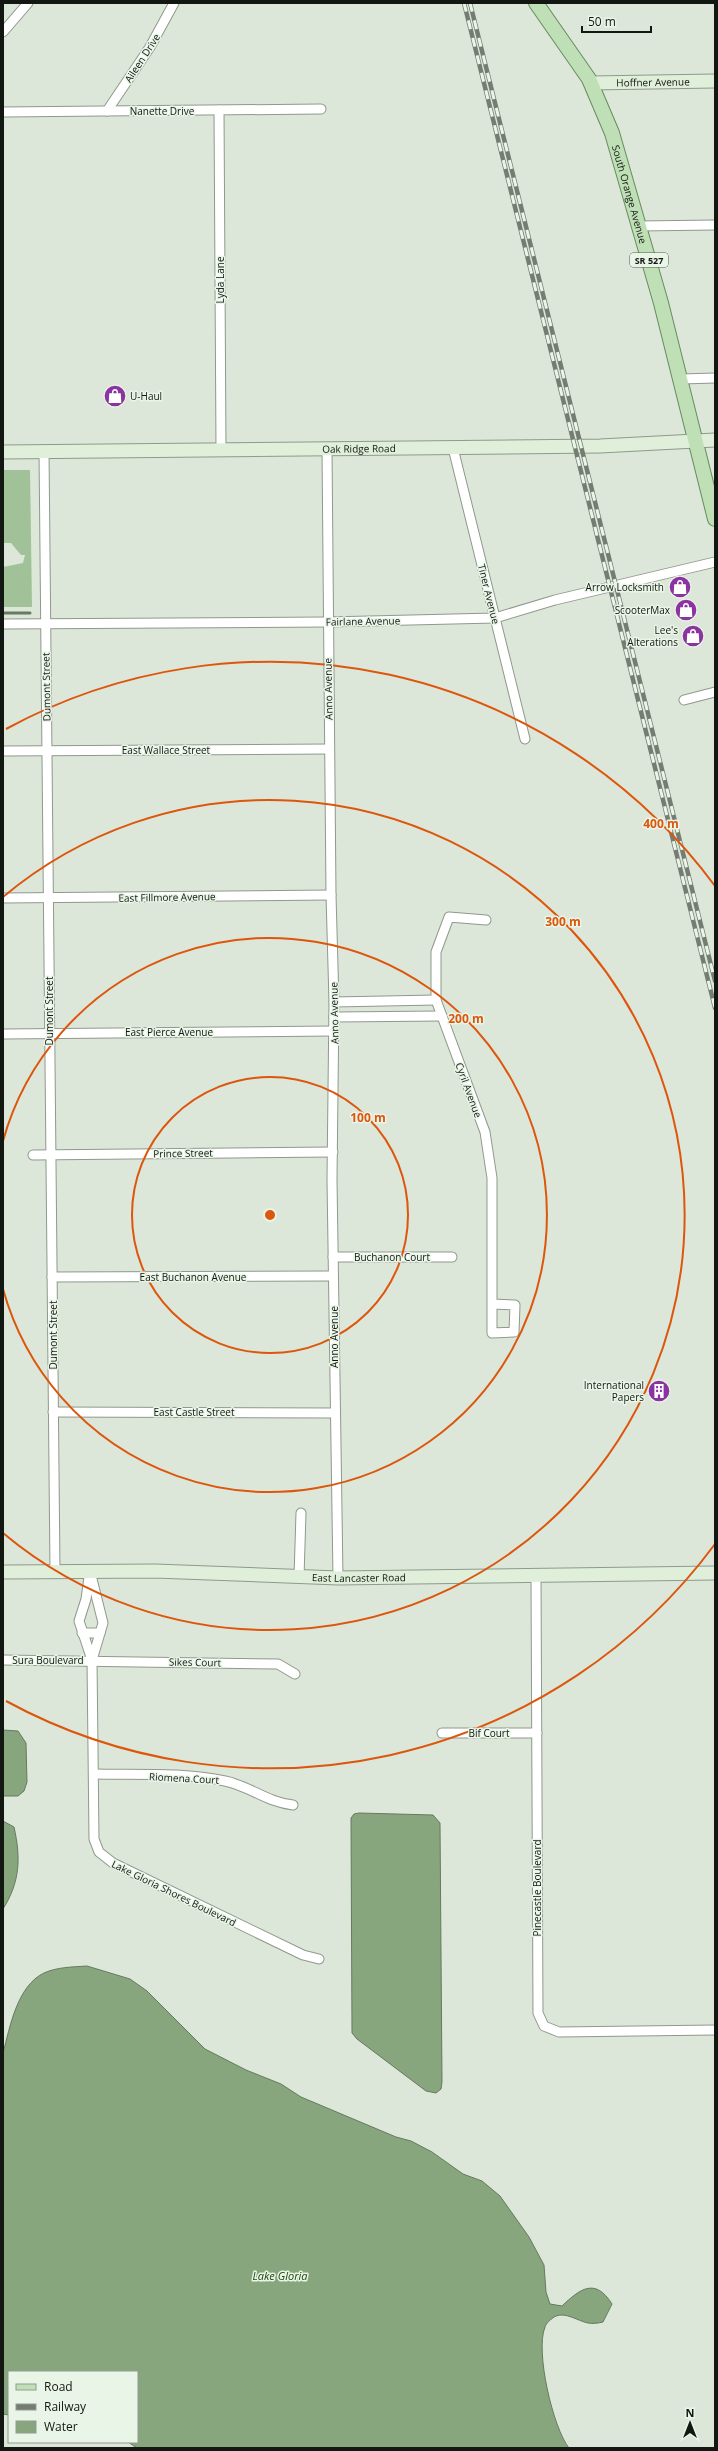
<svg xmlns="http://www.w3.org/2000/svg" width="718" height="2451" font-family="'Open Sans',sans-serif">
	<rect width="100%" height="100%" fill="#dce7d9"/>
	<path fill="#a1c198" d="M 3,470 L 30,470 L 32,607 L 3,607 L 3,567 L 23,563 L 25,555 L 21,555 L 11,543 L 3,543 Z"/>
	<g fill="#87a67e" stroke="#647b5e">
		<path d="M 3,1730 L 18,1731 L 26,1743 L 27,1782 L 24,1791 L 18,1796 L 3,1796 Z"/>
		<path d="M 359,1813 L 433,1815 L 440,1823 L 442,2082 L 441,2089 L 436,2093 L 426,2091 L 357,2039 L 352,2033 L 351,1818 L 354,1814 Z"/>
		<path d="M 3,1821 L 14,1827 C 21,1858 20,1882 3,1909 Z"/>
		<path d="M 87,1966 L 130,1979 L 147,1991 L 205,2049 L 246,2070 L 281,2084 L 301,2097 L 396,2137 L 411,2141 L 432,2152 L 463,2174 L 482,2181 L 500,2196 L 529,2237 L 544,2265 L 546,2292 L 550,2304 L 562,2306 C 580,2289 595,2277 612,2304 L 603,2322 C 599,2323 593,2324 588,2323 C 578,2321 566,2312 556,2316 C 552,2318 546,2323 545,2327 C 535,2351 553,2428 569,2448 L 137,2448 L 128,2442 L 137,2442 L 137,2372 L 9,2372 L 9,2415 L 3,2414 L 3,2053 C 10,2027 17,1986 44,1973 C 57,1967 73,1967 87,1966 Z"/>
	</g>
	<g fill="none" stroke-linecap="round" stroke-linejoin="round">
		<path stroke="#647b5e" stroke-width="3" d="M 3,613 L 30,613"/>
		<g stroke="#8f998c" stroke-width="11">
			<g id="street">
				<path d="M 3,32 L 28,3"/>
				<path d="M 219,110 L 221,450"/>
				<path d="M 107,111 L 150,47 L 174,3"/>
				<path d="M 3,112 L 321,109"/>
				<path d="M 639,226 L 715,225"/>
				<path d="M 681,379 L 715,378"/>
				<path d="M 453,448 L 525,739"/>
				<path d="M 327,449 L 331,895 L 334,1002 L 332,1179 L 338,1578"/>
				<path d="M 44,451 L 55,1571"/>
				<path d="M 3,624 L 327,622 L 495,618 L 555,600 L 715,562"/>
				<path d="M 684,700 L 715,692"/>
				<path d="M 3,751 L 329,749"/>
				<path d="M 3,898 L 331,895"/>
				<path d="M 486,920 L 449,917 L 436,952 L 436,1000 L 485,1132 L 492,1178 L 492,1333 L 514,1332 L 515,1305 L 492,1304"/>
				<path d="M 334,1002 L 436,1000"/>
				<path d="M 334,1017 L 442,1016"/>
				<path d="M 3,1034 L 334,1031"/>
				<path d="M 33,1155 L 333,1152"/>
				<path d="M 333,1257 L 452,1257"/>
				<path d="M 52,1277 L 333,1276"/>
				<path d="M 53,1412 L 334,1413"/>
				<path d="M 90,1571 L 103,1623 L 92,1660 L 94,1839 L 99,1852 L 113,1863 L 303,1955 L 319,1959"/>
				<path d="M 536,1576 L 538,2013 L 544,2026 L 559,2032 L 715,2030"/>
				<path d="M 89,1577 L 86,1599 L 79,1621 L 92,1660"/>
				<path d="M 299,1577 L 301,1513"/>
				<path d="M 82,1633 L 100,1633"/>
				<path d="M 3,1660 L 278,1664 L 295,1674"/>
				<path d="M 442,1733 L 537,1733"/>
				<path d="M 94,1774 C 136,1775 183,1772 225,1781 C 250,1786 266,1802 293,1805"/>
			</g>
		</g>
		<g stroke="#8f998c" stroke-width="15">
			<g id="secondary">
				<path id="s1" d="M 591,83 L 715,81"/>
				<path id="s2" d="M 3,452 L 600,446 L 715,440"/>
				<path id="s3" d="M 3,1572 L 155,1571 L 338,1578 L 715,1573"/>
			</g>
		</g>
		<g stroke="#678c5d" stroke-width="16">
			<g id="primary">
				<path id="s4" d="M 536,3 L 589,79 L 612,133 L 661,303 L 715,519"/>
			</g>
		</g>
		<use href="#street" stroke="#fff" stroke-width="9"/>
		<use href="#secondary" stroke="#dfefda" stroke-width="13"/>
		<use href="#primary" stroke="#bfe0b6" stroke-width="14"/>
		<g stroke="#757d73" stroke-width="4.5">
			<g id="rail">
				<path d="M 464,3 L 715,1008"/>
				<path d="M 470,3 L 715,981"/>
			</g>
		</g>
		<use href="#rail" stroke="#e9f5e6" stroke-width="3" stroke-dasharray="9" stroke-linecap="butt"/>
	</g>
	<g fill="none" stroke="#dd560c" stroke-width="2">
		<circle cx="270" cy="1215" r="138"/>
		<path d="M3 1141A277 277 0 1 1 3 1289"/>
		<path d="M3 897A415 415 0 1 1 3 1533"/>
		<path d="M715 1544A553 553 0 0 1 6 1701M6 729A553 553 0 0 1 715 886"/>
	</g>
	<defs>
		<g id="shop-disc" transform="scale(1.15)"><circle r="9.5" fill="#8b33a0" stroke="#e9f5e6"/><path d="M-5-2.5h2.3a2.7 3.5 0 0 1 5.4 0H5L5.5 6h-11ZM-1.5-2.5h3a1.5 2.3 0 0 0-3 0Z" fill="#fff"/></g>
		<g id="building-disc" transform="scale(1.15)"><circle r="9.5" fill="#8b33a0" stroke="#e9f5e6"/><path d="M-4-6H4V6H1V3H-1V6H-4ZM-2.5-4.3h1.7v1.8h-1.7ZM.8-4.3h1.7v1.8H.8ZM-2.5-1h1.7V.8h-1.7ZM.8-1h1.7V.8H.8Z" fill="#fff"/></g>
	</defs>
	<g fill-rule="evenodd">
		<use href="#shop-disc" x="115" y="396"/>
		<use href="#shop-disc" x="680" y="587"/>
		<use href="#shop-disc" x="686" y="610"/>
		<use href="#shop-disc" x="693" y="636"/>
		<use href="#building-disc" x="659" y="1391"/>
	</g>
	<g text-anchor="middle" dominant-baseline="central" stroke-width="3" stroke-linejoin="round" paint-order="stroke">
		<rect fill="#e9f5e6" stroke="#535a52" stroke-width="1" x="630" y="253" width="38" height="14" rx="3"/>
		<g font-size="9" font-weight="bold" fill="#131712">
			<text x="649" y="260">SR 527</text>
		</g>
		<g font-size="10" fill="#131712" stroke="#e9f5e6">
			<text transform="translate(142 58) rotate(-57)">Aileen Drive</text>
			<text stroke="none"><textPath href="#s1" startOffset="62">Hoffner Avenue</textPath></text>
			<text x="162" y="111">Nanette Drive</text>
			<text stroke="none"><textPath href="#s4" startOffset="215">South Orange Avenue</textPath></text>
			<text transform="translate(220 280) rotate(-90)">Lyda Lane</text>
			<text stroke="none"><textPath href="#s2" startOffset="356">Oak Ridge Road</textPath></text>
			<text transform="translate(489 594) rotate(76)">Tiner Avenue</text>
			<text transform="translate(363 621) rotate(-1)">Fairlane Avenue</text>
			<text transform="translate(46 687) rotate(-91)">Dumont Street</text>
			<text transform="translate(328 689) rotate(-91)">Anno Avenue</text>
			<text x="166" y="750">East Wallace Street</text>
			<text transform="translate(167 897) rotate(-1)">East Fillmore Avenue</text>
			<text transform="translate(49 1011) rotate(-90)">Dumont Street</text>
			<text transform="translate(334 1013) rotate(-91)">Anno Avenue</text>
			<text x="169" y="1032">East Pierce Avenue</text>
			<text transform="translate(469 1090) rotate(70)">Cyril Avenue</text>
			<text transform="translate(183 1153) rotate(-1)">Prince Street</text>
			<text x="392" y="1257">Buchanon Court</text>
			<text x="193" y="1277">East Buchanon Avenue</text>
			<text transform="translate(53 1335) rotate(-90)">Dumont Street</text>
			<text transform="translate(334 1337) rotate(-90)">Anno Avenue</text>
			<text x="194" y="1412">East Castle Street</text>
			<text stroke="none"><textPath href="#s3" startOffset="356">East Lancaster Road</textPath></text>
			<text x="48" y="1660">Sura Boulevard</text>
			<text transform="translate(195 1662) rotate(1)">Sikes Court</text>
			<text x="489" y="1733">Bif Court</text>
			<text transform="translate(184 1778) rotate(3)">Riomena Court</text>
			<text transform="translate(537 1888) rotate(-90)">Pinecastle Boulevard</text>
			<text transform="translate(174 1893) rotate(26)">Lake Gloria Shores Boulevard</text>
		</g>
		<g font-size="10" fill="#131712" stroke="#e9f5e6" text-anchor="end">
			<text x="130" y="396" text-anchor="start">U-Haul</text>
			<text x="664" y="587">Arrow Locksmith</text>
			<text x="670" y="610">ScooterMax</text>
			<text x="678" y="630">Lee's<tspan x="678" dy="12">Alterations</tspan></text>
			<text x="644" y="1385">International<tspan x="644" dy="12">Papers</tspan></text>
		</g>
		<g font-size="11" font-style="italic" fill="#143f05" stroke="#e9f5e6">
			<text x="280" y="2275">Lake Gloria</text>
		</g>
	</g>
	<circle cx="270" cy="1215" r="6" fill="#dd560c" stroke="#e9f5e6" stroke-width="2"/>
	<g font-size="12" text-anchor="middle" font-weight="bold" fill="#dd560c" stroke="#e9f5e6" stroke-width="3" stroke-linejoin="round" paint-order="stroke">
		<text x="661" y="828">400 m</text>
		<text x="563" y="926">300 m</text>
		<text x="466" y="1023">200 m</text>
		<text x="368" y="1122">100 m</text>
	</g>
	<rect width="718" height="2451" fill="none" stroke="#131712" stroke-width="8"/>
	<rect x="8" y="2371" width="130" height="72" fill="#e9f5e6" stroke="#939c91"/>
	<rect x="16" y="2384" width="20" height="6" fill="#bfe0b6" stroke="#939c91"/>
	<text x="44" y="2391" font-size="12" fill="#131712">Road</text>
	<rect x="16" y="2404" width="20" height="6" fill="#757d73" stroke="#939c91"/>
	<text x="44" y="2411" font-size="12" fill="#131712">Railway</text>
	<rect x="16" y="2421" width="20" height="12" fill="#87a67e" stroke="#939c91"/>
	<text x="44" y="2431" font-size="12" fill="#131712">Water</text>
	<g transform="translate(690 2423)" stroke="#e9f5e6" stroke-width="3" paint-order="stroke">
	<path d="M0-3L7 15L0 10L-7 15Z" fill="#131712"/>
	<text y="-6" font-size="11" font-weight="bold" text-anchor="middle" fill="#131712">N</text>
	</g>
	<path d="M582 26v6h69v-6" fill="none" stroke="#131712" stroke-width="2"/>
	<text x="588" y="26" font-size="12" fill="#131712" stroke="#e9f5e6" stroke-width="3" paint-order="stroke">50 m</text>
</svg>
